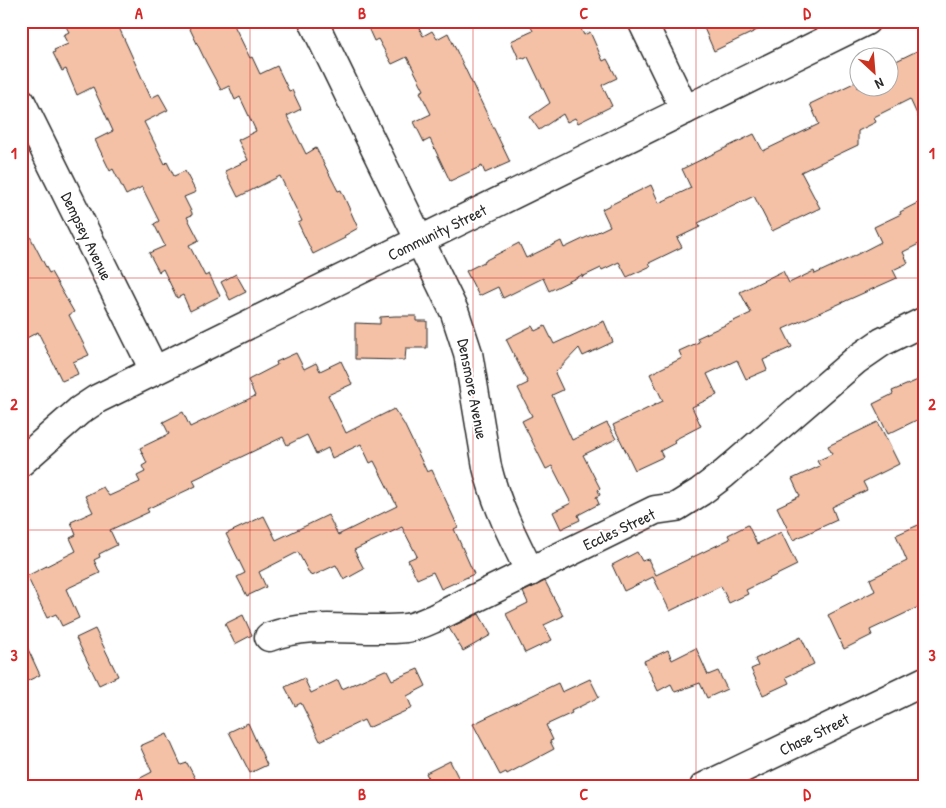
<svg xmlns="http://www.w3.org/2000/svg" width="946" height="808" font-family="'Patrick Hand',sans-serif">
	<rect width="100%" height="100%" fill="#fff"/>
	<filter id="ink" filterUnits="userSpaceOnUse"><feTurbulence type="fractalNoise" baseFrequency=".02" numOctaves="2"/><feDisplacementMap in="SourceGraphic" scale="10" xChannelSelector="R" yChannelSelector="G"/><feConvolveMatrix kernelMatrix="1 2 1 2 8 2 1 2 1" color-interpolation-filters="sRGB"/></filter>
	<g filter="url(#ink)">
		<g fill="#f5c1a6" stroke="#2b2b2b">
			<path d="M 63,21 L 116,21 L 151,98 L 159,94 L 168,110 L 144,122 L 165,164 L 167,162 L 174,176 L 185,171 L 196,192 L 184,197 L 192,213 L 192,215 L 187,217 L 199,240 L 189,245 L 205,276 L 209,274 L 220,296 L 190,311 L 183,295 L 177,298 L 163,269 L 159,272 L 149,253 L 165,246 L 154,224 L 159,221 L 142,187 L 126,195 L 113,169 L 110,171 L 95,140 L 113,131 L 93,87 L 77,95 L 66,69 L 62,71 L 53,53 L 55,52 L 54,50 L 68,44 L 63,35 L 69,32 Z"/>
			<path d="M 201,21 L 232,21 L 250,58 L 252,57 L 260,74 L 277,66 L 289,91 L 292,90 L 301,109 L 287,116 L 306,154 L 316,148 L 338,191 L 341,190 L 358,228 L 344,236 L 345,238 L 313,254 L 298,223 L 302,221 L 280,176 L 238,197 L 225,171 L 248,160 L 238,140 L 256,131 L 240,97 L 235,100 L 229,86 L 221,90 L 206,62 L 189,27 Z"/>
			<path d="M 365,21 L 416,21 L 423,36 L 432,31 L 437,39 L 448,33 L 510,162 L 485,173 L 482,166 L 450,181 L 430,139 L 424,142 L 414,122 L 431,114 L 420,92 L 424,90 L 407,57 L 392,64 L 378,39 L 374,41 Z"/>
			<path d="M 528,21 L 577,21 L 584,35 L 590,32 L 603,61 L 607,59 L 617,78 L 602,85 L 612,106 L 578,123 L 575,118 L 567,122 L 563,114 L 539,130 L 530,117 L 550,103 L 528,57 L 524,59 L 523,57 L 519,59 L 511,41 L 533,31 Z"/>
			<path d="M 701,21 L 776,21 L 714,51 Z"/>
			<path d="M 925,47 L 925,132 L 910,99 L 874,117 L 876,122 L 858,131 L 858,145 L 801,172 L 820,208 L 772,231 L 754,196 L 698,223 L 700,227 L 677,238 L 682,247 L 649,263 L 651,266 L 627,277 L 619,262 L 602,270 L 601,268 L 582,277 L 582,275 L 549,291 L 543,278 L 503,298 L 498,287 L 479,296 L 466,271 L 486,261 L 486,260 L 519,243 L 526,258 L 561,241 L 564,248 L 610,226 L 602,209 L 651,185 L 659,203 L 691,188 L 682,169 L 754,134 L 763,151 L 819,124 L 810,104 L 858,81 L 858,88 L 888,88 L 888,65 Z"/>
			<path d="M 925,199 L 925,241 L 903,252 L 908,263 L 893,270 L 897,278 L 783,329 L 792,347 L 763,360 L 767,370 L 746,379 L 737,360 L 707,374 L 717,395 L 692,407 L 701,426 L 674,440 L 675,443 L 660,451 L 663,457 L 635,470 L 613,425 L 663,401 L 650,374 L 682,358 L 679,351 L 699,342 L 697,338 L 751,313 L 740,292 L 783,271 L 789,283 L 814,271 L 815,274 L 852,257 L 881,242 L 874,227 L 901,214 L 900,212 Z"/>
			<path d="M 21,219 L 49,273 L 51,272 L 74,312 L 69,315 L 89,355 L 73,362 L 78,374 L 62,381 L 38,332 L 21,341 Z"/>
			<path d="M 236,274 L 246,292 L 230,300 L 221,282 Z"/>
			<path d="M 395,316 L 416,316 L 416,321 L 427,321 L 427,348 L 406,348 L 405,360 L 355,359 L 355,323 L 380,324 L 380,317 Z"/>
			<path d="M 604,321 L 613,342 L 583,356 L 579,348 L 555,373 L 563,390 L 552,395 L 572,440 L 607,423 L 616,439 L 583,455 L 600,488 L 598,490 L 600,495 L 596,497 L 599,504 L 578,515 L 580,520 L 561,529 L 553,512 L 571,503 L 552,466 L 546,469 L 522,421 L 532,416 L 518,388 L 528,383 L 506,339 L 532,326 L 535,331 L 545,326 L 554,344 Z"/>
			<path d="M 296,353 L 304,369 L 316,363 L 320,371 L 341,361 L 352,384 L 328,395 L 346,433 L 394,409 L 404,424 L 427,472 L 432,470 L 458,527 L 454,529 L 474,574 L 441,589 L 433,572 L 417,579 L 408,560 L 417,556 L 402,527 L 354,550 L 364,569 L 344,580 L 336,565 L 312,576 L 311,575 L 310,575 L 298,552 L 259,572 L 266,587 L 247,596 L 237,577 L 245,573 L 226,534 L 264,516 L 276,540 L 328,515 L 338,535 L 397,506 L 374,461 L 370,463 L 361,444 L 332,458 L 328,448 L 316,454 L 307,435 L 287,445 L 283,437 L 193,480 L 196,486 L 147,509 L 149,512 L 110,530 L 117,545 L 99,554 L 100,557 L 94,560 L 100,573 L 66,589 L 79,618 L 62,626 L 56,614 L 47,618 L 27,576 L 76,551 L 70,538 L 76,535 L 71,522 L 93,512 L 85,496 L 103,487 L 109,496 L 140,482 L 137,476 L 145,472 L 142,466 L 147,463 L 140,448 L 169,434 L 163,422 L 183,412 L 190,427 L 255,396 L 248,380 L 277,365 L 276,362 Z"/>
			<path d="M 925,377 L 925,416 L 888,434 L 873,404 L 893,394 L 892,391 Z"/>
			<path d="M 878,422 L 899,464 L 863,482 L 867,490 L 832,507 L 837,520 L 793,540 L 777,507 L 800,496 L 792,479 L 820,466 L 817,461 L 832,454 L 828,446 Z"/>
			<path d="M 925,522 L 925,604 L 870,630 L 872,635 L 844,649 L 828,615 L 875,591 L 870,579 L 907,561 L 896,535 Z"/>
			<path d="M 748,525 L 757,544 L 781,532 L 797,565 L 746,590 L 748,594 L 729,603 L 721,586 L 670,611 L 653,577 L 624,591 L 612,565 L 637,552 L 642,561 L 648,559 L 656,575 L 730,539 L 728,535 Z"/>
			<path d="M 545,581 L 563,616 L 544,625 L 552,640 L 525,653 L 506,614 L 528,603 L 523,592 Z"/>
			<path d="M 479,614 L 491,635 L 463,651 L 449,628 Z"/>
			<path d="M 243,615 L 252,635 L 235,644 L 225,624 Z"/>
			<path d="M 95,629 L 118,676 L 99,685 L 76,638 Z"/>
			<path d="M 21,634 L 40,675 L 21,684 Z"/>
			<path d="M 801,637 L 814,664 L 786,677 L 789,683 L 763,695 L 751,669 L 758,666 L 755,659 Z"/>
			<path d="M 696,648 L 708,675 L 718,671 L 727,689 L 707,698 L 700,683 L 675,692 L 671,684 L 658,691 L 644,661 L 668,650 L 672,660 Z"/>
			<path d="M 418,669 L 426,686 L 407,696 L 412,708 L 368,728 L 364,720 L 320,741 L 301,703 L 295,706 L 285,687 L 304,678 L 311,693 L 338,680 L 342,689 L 385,670 L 387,670 L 392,680 Z"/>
			<path d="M 590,679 L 599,697 L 571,711 L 572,713 L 546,725 L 553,740 L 550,741 L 554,749 L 507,774 L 506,772 L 500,775 L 473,724 L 558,683 L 562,692 Z"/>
			<path d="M 248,723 L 267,765 L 250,773 L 229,732 Z"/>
			<path d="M 167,734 L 181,765 L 187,763 L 196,780 L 182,787 L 123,787 L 152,772 L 140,746 Z"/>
			<path d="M 450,761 L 463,787 L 432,787 L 426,773 Z"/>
		</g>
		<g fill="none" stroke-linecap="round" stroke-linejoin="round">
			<g stroke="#2b2b2b" stroke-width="31">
				<g id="minor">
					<path d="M 313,21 L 455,313 L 468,353 L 487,467 C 496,504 513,538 530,572"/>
					<path d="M 642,21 L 685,110"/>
					<path d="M 21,102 L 154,370"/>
					<path d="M 21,462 L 79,411 L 97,399 L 866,21"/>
					<path d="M 269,637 C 315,620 359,633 406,628 C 416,627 426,622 435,618 L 655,510 L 676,507 L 700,492 L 724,474 L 856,360 L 882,342 L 925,321"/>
					<path d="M 704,787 L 925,681"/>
				</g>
			</g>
			<use href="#minor" stroke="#fff" stroke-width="28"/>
		</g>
	</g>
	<path fill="none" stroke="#d62828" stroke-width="1" stroke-opacity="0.55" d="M 250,21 L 250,787M 473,21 L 473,787M 696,21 L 696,787M 21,278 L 925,278M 21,530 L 925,530"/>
	<g text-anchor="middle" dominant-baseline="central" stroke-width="4" stroke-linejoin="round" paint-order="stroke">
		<g font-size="16" fill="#2b2b2b" stroke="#fff">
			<text transform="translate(437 232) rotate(-26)">Community Street</text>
			<text transform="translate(87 236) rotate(64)">Dempsey Avenue</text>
			<text transform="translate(473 389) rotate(79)">Densmore Avenue</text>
			<text transform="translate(619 529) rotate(-25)">Eccles Street</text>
			<text transform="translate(814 734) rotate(-26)">Chase Street</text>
		</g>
	</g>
	<rect width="946" height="808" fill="none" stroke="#fff" stroke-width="55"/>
	<g transform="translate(874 72) rotate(154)"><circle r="24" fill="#ffffff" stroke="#aaaaaa"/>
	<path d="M0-4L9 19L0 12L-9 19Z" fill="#c8321e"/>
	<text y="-8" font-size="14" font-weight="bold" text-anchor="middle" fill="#2b2b2b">N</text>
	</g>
	<rect x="28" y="28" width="890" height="752" fill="none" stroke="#d62828" stroke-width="2"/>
	<g font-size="16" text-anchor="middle" font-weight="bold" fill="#d62828">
		<text x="139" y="19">A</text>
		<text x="362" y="19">B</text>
		<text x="584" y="19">C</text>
		<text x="807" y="19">D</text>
		<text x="14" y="159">1</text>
		<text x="932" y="159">1</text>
		<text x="14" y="410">2</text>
		<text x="932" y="410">2</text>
		<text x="14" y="661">3</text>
		<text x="932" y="661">3</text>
		<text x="139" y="800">A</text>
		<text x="362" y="800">B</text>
		<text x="584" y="800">C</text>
		<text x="807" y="800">D</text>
	</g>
</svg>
